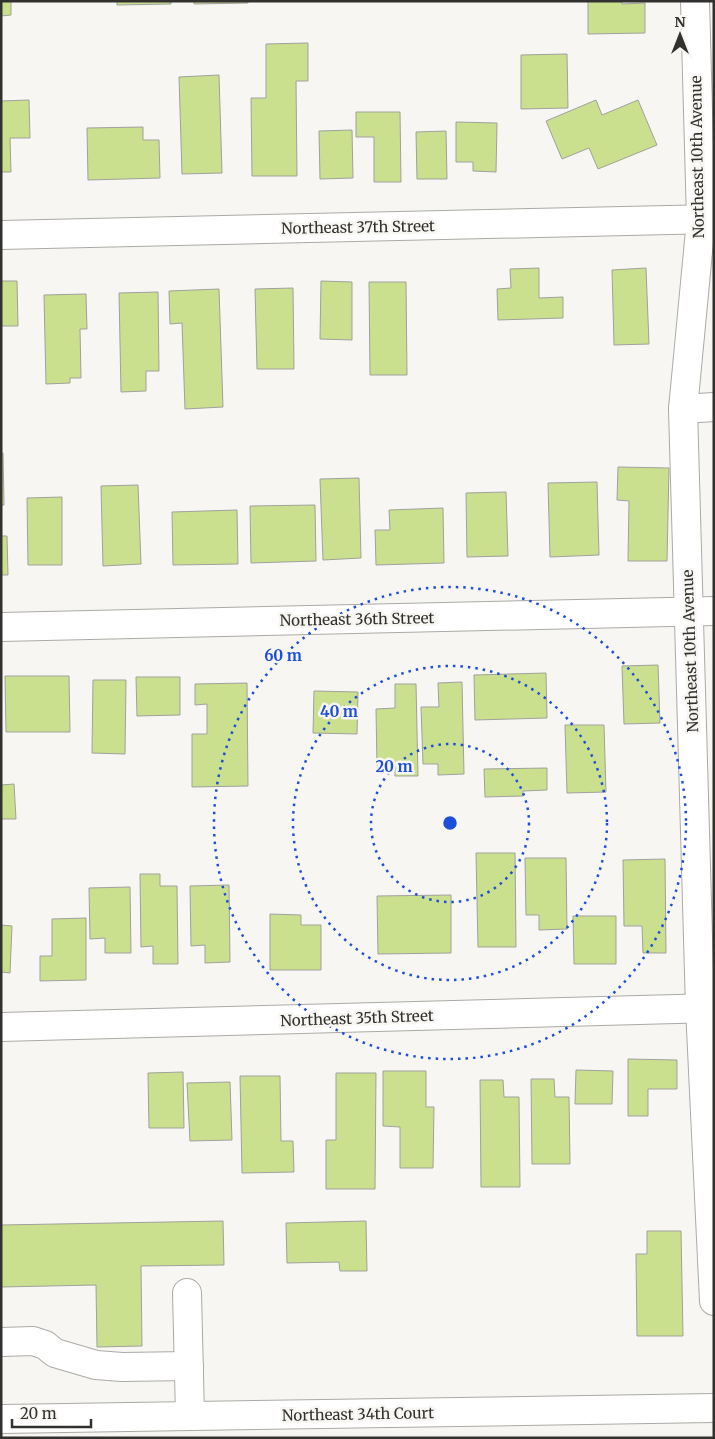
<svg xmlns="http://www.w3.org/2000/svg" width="715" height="1439" font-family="Merriweather,serif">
	<rect width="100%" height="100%" fill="#f8f6f2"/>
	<g fill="#cae08e" stroke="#a0a19d">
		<path d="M 1,1 L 11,1 L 11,15 L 1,16 Z"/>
		<path d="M 117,1 L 171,1 L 171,4 L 117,5 Z"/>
		<path d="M 194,1 L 248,1 L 248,3 L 194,4 Z"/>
		<path d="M 588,1 L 622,1 L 622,4 L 645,3 L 645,33 L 588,34 Z"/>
		<path d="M 308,43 L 308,81 L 296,81 L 297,176 L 252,176 L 251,98 L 266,98 L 266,44 Z"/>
		<path d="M 567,54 L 568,108 L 521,109 L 521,55 Z"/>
		<path d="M 219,75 L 222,173 L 182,174 L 179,77 Z"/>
		<path d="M 29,100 L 30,138 L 10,138 L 11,172 L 1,172 L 1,101 Z"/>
		<path d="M 596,100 L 602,115 L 638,100 L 657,145 L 598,169 L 589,148 L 562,159 L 546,121 Z"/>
		<path d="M 356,112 L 400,112 L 401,182 L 374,182 L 374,137 L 356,137 Z"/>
		<path d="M 456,122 L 497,123 L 496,172 L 473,171 L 473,162 L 456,162 Z"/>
		<path d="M 143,127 L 143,140 L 159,140 L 160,178 L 88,180 L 87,128 Z"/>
		<path d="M 352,130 L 353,178 L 320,179 L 319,131 Z"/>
		<path d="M 446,131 L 447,179 L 417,179 L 416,132 Z"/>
		<path d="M 539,268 L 539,298 L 563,297 L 563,318 L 498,320 L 497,289 L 511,288 L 510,269 Z"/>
		<path d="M 646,268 L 649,344 L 614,345 L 612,270 Z"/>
		<path d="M 1,281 L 17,281 L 18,326 L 1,326 Z"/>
		<path d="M 321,281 L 352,282 L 352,340 L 320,339 Z"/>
		<path d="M 369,282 L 406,282 L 407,375 L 370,375 Z"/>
		<path d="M 293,288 L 294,369 L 257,369 L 255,289 Z"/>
		<path d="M 219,289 L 223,407 L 185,409 L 182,323 L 170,324 L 169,291 Z"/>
		<path d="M 158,292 L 159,371 L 146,371 L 146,391 L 121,392 L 119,293 Z"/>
		<path d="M 86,294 L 87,329 L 80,329 L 81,378 L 70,378 L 70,383 L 46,384 L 44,295 Z"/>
		<path d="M 1,453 L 3,453 L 4,505 L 1,505 Z"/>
		<path d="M 618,467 L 669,468 L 667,561 L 628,561 L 629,501 L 617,500 Z"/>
		<path d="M 359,478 L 361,558 L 323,560 L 320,479 Z"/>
		<path d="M 597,482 L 599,555 L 550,557 L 548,483 Z"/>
		<path d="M 138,485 L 141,564 L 103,566 L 101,486 Z"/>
		<path d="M 506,492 L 508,556 L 467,557 L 466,493 Z"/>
		<path d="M 62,497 L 62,565 L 28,565 L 27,498 Z"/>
		<path d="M 315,505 L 316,561 L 251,563 L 250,506 Z"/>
		<path d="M 443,508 L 444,563 L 376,565 L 375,530 L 390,530 L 389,510 Z"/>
		<path d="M 237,510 L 238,564 L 173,565 L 172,512 Z"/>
		<path d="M 1,536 L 7,536 L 8,575 L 1,575 Z"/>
		<path d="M 658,665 L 660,723 L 624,724 L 622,666 Z"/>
		<path d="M 546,673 L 547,718 L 475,720 L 474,675 Z"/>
		<path d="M 5,676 L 69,676 L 70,732 L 6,732 Z"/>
		<path d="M 136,677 L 180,677 L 180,715 L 137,716 Z"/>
		<path d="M 93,680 L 126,680 L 125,754 L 92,753 Z"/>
		<path d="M 462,682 L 464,774 L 438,775 L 438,764 L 423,764 L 421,707 L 439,707 L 438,683 Z"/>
		<path d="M 247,683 L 248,786 L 192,787 L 192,734 L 207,734 L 207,704 L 195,705 L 195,684 Z"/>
		<path d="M 395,684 L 416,684 L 418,776 L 395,776 L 395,765 L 377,766 L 376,709 L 395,708 Z"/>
		<path d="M 314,691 L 358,692 L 357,734 L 313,733 Z"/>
		<path d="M 565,725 L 604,725 L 606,792 L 567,793 Z"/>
		<path d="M 547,768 L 547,790 L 523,791 L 523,796 L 485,797 L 484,769 Z"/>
		<path d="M 14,784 L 16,819 L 1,819 L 1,785 Z"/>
		<path d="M 476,853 L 515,853 L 516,947 L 478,947 Z"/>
		<path d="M 525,858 L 566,858 L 567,929 L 539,930 L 539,915 L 526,915 Z"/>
		<path d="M 665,859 L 666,953 L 643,953 L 642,926 L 624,926 L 623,860 Z"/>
		<path d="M 140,874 L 160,874 L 160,886 L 177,886 L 178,964 L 153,964 L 153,946 L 141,947 Z"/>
		<path d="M 229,885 L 230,962 L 205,963 L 205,945 L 191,946 L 190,886 Z"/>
		<path d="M 130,887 L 131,953 L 105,953 L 105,938 L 90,939 L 89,888 Z"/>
		<path d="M 451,895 L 451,953 L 378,954 L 377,896 Z"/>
		<path d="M 270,914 L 301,915 L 301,925 L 321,925 L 321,970 L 270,970 Z"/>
		<path d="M 573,916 L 616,916 L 616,964 L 574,964 Z"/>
		<path d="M 86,918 L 86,980 L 40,981 L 40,956 L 52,956 L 52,919 Z"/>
		<path d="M 1,925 L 12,926 L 10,973 L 1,972 Z"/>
		<path d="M 628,1059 L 677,1060 L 677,1089 L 648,1089 L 648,1116 L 628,1116 Z"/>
		<path d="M 576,1070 L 613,1071 L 612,1104 L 575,1104 Z"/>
		<path d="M 383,1071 L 426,1071 L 426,1107 L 434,1107 L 433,1168 L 400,1168 L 400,1127 L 383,1126 Z"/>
		<path d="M 183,1072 L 184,1128 L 149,1128 L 148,1073 Z"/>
		<path d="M 336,1073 L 376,1073 L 375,1189 L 326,1189 L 326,1140 L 336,1140 Z"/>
		<path d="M 240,1076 L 280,1076 L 281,1141 L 293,1141 L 294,1172 L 242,1173 Z"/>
		<path d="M 531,1079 L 554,1079 L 555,1097 L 569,1097 L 570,1164 L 532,1164 Z"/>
		<path d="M 480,1080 L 503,1080 L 504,1097 L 519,1097 L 520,1187 L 481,1187 Z"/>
		<path d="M 230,1082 L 232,1140 L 190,1141 L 187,1083 Z"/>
		<path d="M 223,1221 L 224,1265 L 141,1266 L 142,1346 L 97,1347 L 96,1285 L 1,1287 L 1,1225 Z"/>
		<path d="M 366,1221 L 367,1271 L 340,1271 L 339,1262 L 287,1263 L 286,1223 Z"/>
		<path d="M 647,1231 L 681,1231 L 683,1336 L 637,1336 L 636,1254 L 647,1254 Z"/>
	</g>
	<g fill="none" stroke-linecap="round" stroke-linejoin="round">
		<g stroke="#abaaa5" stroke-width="30">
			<g id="minor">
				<path d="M 695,1 L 701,220 L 683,409 L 700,1008 L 714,1301"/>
				<path d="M 1,235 L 714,219"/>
				<path d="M 683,409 L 714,407"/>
				<path d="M 1,627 L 714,611"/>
				<path d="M 1,1027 L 714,1008"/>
				<path d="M 187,1293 L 190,1416"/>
				<path d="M 1,1342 L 33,1341 L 45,1345 L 55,1353 L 96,1365 L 122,1367 L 189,1366"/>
				<path d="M 1,1419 L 714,1408"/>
			</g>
		</g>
		<use href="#minor" stroke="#fff" stroke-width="28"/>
	</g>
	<g fill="none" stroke="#1d4ed8" stroke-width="2.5" stroke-dasharray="2.5 5">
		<circle cx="450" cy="823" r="79"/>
		<circle cx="450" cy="823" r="157"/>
		<circle cx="450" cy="823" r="236"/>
	</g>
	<g text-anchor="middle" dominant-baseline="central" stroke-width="5" stroke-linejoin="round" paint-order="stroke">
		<g font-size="15" fill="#32312f" stroke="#f8f6f2">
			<text transform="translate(697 157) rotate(-91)">Northeast 10th Avenue</text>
			<text transform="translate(358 227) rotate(-1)">Northeast 37th Street</text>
			<text transform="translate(357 619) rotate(-1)">Northeast 36th Street</text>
			<text transform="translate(690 651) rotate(-92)">Northeast 10th Avenue</text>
			<text transform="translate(357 1018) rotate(-2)">Northeast 35th Street</text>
			<text transform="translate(358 1414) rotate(-1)">Northeast 34th Court</text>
		</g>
	</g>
	<circle cx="450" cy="823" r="8" fill="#1d4ed8" stroke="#f8f6f2" stroke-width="2.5"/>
	<g font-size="15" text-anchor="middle" font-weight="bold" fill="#1d4ed8" stroke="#f8f6f2" stroke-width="5" stroke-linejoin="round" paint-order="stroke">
		<text x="283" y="661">60 m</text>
		<text x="339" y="717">40 m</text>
		<text x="394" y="772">20 m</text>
	</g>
	<rect width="715" height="1439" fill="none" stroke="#32312f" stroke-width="5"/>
	<g transform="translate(680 35)" stroke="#f8f6f2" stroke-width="4" paint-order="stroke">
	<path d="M0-4L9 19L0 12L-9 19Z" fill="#32312f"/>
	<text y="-8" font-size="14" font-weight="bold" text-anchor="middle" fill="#32312f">N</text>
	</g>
	<path d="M12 1419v8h79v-8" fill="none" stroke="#32312f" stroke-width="2.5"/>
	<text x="20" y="1419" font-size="15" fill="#32312f" stroke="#f8f6f2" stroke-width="4" paint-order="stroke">20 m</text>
</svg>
